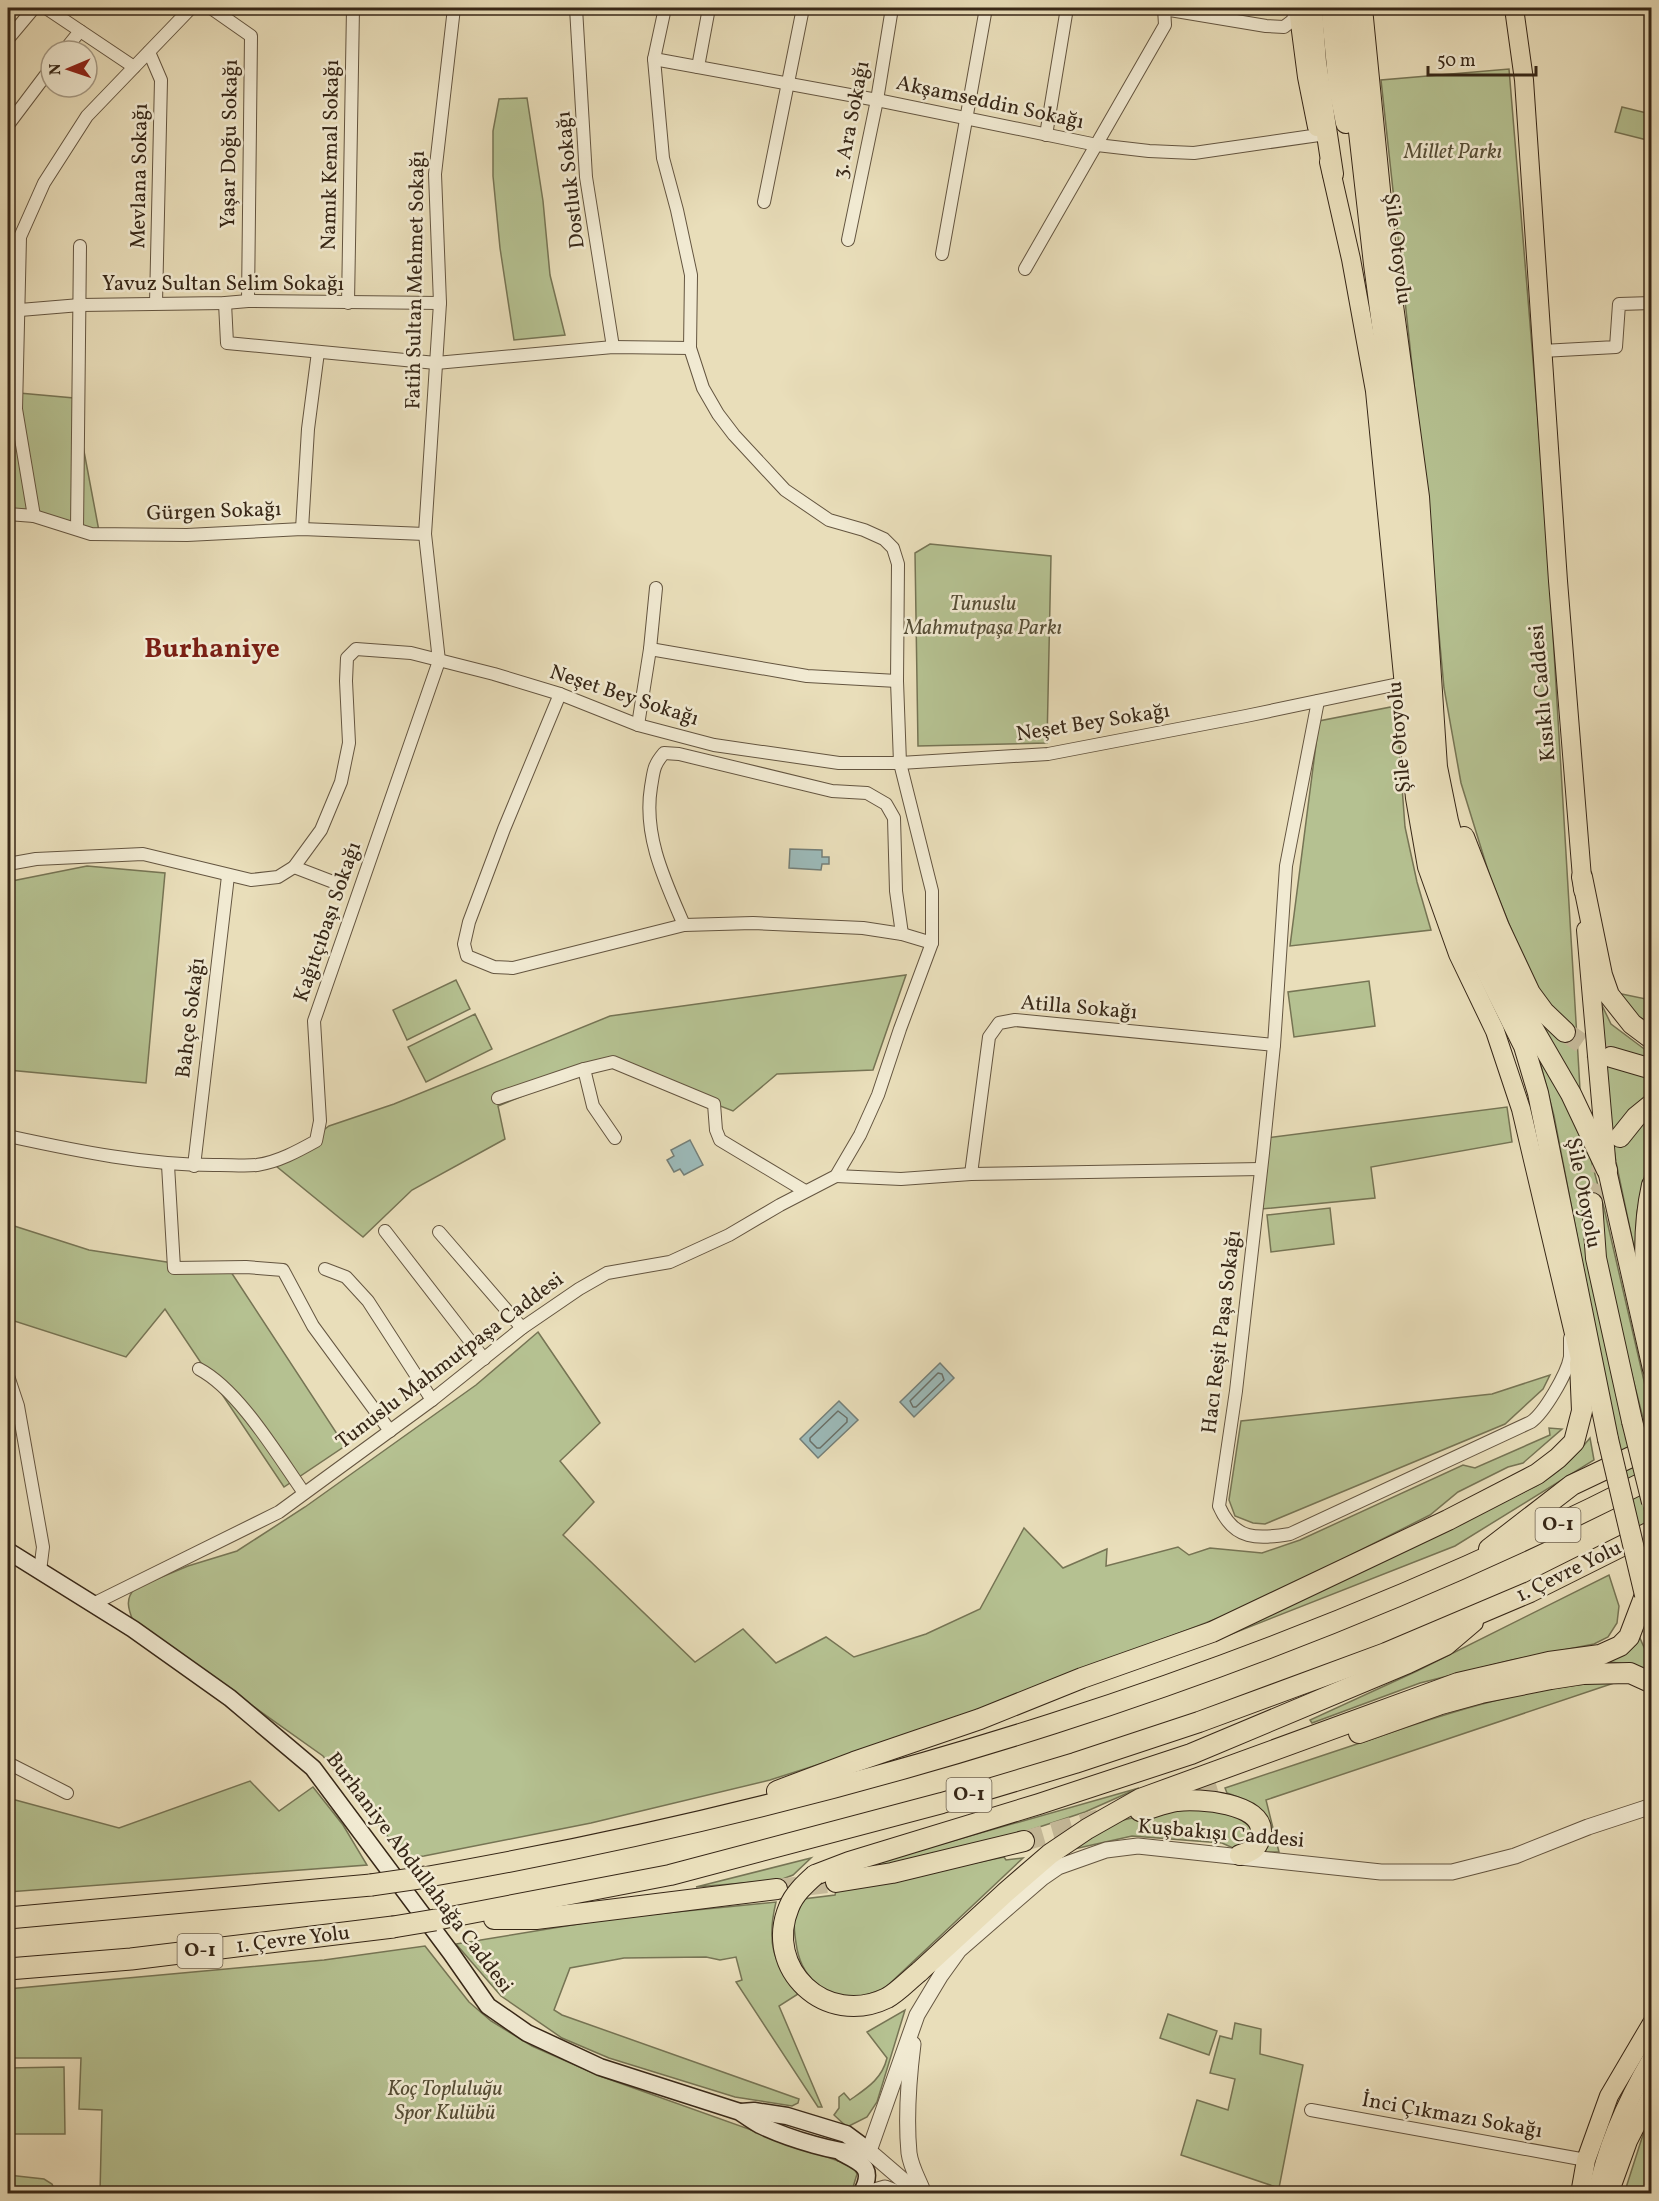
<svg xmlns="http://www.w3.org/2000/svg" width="1659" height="2201" font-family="Vollkorn,serif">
	<rect width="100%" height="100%" fill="#e9deba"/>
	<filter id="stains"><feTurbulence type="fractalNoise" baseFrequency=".00333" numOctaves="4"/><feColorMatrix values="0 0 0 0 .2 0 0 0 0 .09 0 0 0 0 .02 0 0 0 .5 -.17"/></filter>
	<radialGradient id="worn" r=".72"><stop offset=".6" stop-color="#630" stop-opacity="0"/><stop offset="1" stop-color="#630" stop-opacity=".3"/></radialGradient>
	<g fill="#b5c191" stroke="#767454" stroke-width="1.5">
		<path d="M 1509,69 L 1546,517 L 1580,1089 L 1566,1070 L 1519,987 L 1548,1004 L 1528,971 L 1490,877 L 1461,783 L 1444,688 L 1426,494 L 1381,80 Z"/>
		<path d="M 527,98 L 543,201 L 550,275 L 565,335 L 514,340 L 500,248 L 493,176 L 493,131 L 499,99 Z"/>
		<path d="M 1622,107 L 1651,114 L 1651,141 L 1615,132 Z"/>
		<path d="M 8,392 L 74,398 L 99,531 L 8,513 Z"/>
		<path d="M 930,544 L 1051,556 L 1047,743 L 918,746 L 915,553 Z"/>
		<path d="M 1396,706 L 1405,827 L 1417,882 L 1431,930 L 1290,946 L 1319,721 Z"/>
		<path d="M 87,866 L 165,873 L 146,1083 L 8,1070 L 8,885 L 12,881 Z"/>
		<path d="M 906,975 L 873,1070 L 777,1074 L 733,1111 L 606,1062 L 498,1106 L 505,1139 L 412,1190 L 363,1237 L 276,1166 L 329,1126 L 394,1104 L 610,1016 Z"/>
		<path d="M 456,980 L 470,1009 L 407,1040 L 393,1010 Z"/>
		<path d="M 1369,981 L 1375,1026 L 1294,1037 L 1288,992 Z"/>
		<path d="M 1595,991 L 1611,1024 L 1651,1054 L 1651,1097 L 1644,1122 L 1651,1117 L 1651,1160 L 1645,1174 L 1637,1212 L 1635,1253 L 1616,1162 L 1608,1112 Z"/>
		<path d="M 1617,993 L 1651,1000 L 1651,1024 L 1634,1014 Z"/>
		<path d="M 475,1014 L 492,1049 L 426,1082 L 408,1047 Z"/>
		<path d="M 1538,1055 L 1560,1089 L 1588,1148 L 1604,1208 L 1651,1411 L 1651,1426 L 1646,1430 L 1623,1340 L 1584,1202 L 1624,1424 L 1651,1537 L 1651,1587 L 1614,1428 L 1554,1116 Z"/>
		<path d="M 1507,1107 L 1512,1142 L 1371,1167 L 1375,1198 L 1261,1209 L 1266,1138 Z"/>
		<path d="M 1330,1208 L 1334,1244 L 1271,1252 L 1267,1215 Z"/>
		<path d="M 8,1224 L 89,1250 L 231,1272 L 345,1446 L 284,1487 L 165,1309 L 126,1357 L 8,1319 Z"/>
		<path d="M 538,1332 L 600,1423 L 560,1461 L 594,1502 L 563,1535 L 695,1662 L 743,1629 L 776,1663 L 826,1637 L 854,1657 L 926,1634 L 980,1609 L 1024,1528 L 1063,1568 L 1107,1549 L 1106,1566 L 1178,1547 L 1189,1555 L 1210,1548 L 1262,1553 L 1300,1540 L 1463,1465 L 1475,1468 L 1550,1435 L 1549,1428 L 1562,1429 L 1523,1463 L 1508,1467 L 1458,1492 L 1430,1515 L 1250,1606 L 917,1733 L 770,1780 L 591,1823 L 424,1856 L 405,1858 L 323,1756 L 133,1621 C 128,1608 125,1599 135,1588 L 188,1566 L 237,1551 L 305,1507 L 476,1385 Z"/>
		<path d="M 1550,1375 L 1543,1389 L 1505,1424 L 1265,1524 L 1253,1523 L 1235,1516 L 1229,1500 L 1241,1421 L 1492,1394 Z"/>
		<path d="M 1590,1438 L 1594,1460 L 1455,1546 L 1211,1642 L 1536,1486 C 1560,1472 1572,1460 1590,1438 Z"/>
		<path d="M 1609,1575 L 1619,1606 L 1617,1623 L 1608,1637 L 1594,1644 L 1512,1660 L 1420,1683 L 1312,1723 L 1310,1720 L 1417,1671 Z"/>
		<path d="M 1639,1636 L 1651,1663 L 1651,1673 C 1637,1665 1624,1663 1608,1662 L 1622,1655 Z"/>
		<path d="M 1620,1681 L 1266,1800 L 1279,1852 L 1265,1852 C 1280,1820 1255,1802 1227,1793 L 1225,1788 C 1274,1772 1323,1755 1372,1739 C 1455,1710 1531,1686 1620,1681 Z"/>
		<path d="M 250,1781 L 279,1811 L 313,1787 L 343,1825 L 367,1865 L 8,1892 L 8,1798 L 119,1828 Z"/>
		<path d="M 1139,1788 L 1085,1812 L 1021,1833 L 896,1868 L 836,1874 Z"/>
		<path d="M 1210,1806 L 1239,1814 L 1252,1827 C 1249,1840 1247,1845 1233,1848 L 1222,1843 L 1132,1836 L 1074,1849 L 1110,1823 L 1172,1809 Z"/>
		<path d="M 1004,1857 L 1006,1860 L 1023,1858 L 885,1988 C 878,1991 870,1994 863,1996 C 830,2002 803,1980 797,1949 C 793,1926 792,1920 803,1899 L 835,1895 L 836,1891 Z"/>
		<path d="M 811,1858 L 793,1875 L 780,1880 L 696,1887 Z"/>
		<path d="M 776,1902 C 766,1944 773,1961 798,1994 L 779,2006 L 822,2107 L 818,2107 L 736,1982 L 742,1980 L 736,1957 L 720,1960 L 706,1957 L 624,1958 L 570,1968 L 554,2010 L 562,2015 L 799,2099 L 798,2103 L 792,2106 L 735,2097 L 609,2058 L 562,2038 L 501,1996 L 456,1944 L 615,1918 Z"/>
		<path d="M 425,1946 L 469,2002 L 491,2021 L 532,2046 L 600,2076 L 841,2162 L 854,2168 L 857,2174 L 851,2194 L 100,2193 L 102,2110 L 79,2109 L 81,2058 L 8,2058 L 8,1989 L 324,1960 Z"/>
		<path d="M 905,2010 L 877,2102 L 867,2117 L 847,2127 L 834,2115 L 839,2108 L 839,2097 L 844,2093 L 850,2100 C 867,2088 882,2079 887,2058 L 867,2032 Z"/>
		<path d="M 1168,2014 L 1217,2031 L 1209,2055 L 1160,2038 Z"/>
		<path d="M 1235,2023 L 1261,2029 L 1260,2054 L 1303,2065 L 1279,2188 L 1181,2155 L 1197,2100 L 1228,2110 L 1235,2079 L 1210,2073 L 1220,2036 L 1232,2039 Z"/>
		<path d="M 64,2067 L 65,2134 L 8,2134 L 8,2068 Z"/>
		<path d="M 1648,2119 L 1651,2119 L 1651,2193 L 1624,2194 Z"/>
		<path d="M 8,2175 L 44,2179 L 52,2184 L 56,2193 L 33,2193 L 8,2190 Z"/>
	</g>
	<g fill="#9cbab9" stroke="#747f78" stroke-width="1.5">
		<path d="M 790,849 L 822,850 L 822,857 L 829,857 L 829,864 L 822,864 L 821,870 L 789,868 Z"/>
		<path d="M 690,1140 L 703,1165 L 684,1175 L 680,1169 L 674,1172 L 667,1160 L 674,1156 L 671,1150 Z"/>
		<path d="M 940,1363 L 954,1378 L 914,1417 L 900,1402 Z"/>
		<path d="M 839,1401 L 858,1420 L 818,1458 L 800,1439 Z"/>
	</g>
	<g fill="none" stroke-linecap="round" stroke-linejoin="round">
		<g stroke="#6a7068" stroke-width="1.5">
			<path d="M 938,1373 L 942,1374 L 944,1380 L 916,1407 L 913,1407 L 910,1401 Z"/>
			<path d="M 838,1411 L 847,1418 L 847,1422 L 820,1448 L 817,1448 L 810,1441 L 810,1438 Z"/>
		</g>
		<g stroke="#c5b999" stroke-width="20" stroke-dasharray="20 10" stroke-linecap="butt">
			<path d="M 1565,1032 L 1587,1047 L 1611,1057"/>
			<path d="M 1592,1203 L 1602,1167 L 1609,1155"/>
			<path d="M 1168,1798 L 1224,1781"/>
			<path d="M 1024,1841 L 1099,1819"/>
			<path d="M 777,1889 L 836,1882"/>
		</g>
		<g stroke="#645540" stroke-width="14">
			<g id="minor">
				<path d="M 46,8 L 134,67"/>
				<path d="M 211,8 L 251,36 L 248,301"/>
				<path d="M 576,8 L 586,177 L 613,347"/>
				<path d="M 1158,8 L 1266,26 L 1284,27 L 1293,20 L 1295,9"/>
				<path d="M 8,39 L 34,8"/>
				<path d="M 64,51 L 80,31"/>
				<path d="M 149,52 L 161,80 L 156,303"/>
				<path d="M 654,59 L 877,100 L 1097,145 L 1149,151 L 1194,153 L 1319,135"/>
				<path d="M 698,67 L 709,8"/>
				<path d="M 8,125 L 51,68"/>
				<path d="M 1046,135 L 1067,8"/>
				<path d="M 764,202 L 803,8"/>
				<path d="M 848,240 L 877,100 L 892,8"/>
				<path d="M 942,254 L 986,8"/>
				<path d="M 1025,269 L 1165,25 L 1164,8"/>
				<path d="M 225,303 L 227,343 L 436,363 L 613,347 L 690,348"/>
				<path d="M 348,303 L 353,8"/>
				<path d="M 8,311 L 80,305 L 225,303 L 248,301 L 440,303"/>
				<path d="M 1542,351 L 1616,347 L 1619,304 L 1652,303"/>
				<path d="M 8,514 L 34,516 L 91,534 L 187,535 L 302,529 L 425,534"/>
				<path d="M 34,516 L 16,409 L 20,237 L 44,183 L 87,116 L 191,8"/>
				<path d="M 77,529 L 80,246"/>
				<path d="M 302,529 L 308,429 L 318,352"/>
				<path d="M 650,649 L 807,676 L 897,681"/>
				<path d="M 560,694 L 504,829 L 469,922 L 464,944 L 467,956 L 494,967 L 513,968 L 684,925 L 753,923 L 863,928 L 902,934 L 932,943"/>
				<path d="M 1318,701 L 1286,866 L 1274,1045 L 1263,1153 L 1236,1391 L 1219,1506 C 1234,1541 1258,1539 1290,1534 L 1531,1422 C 1544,1413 1567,1374 1570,1357 C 1570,1351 1570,1345 1570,1338"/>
				<path d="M 638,725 L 650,649 L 656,588"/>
				<path d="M 8,864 L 36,859 L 143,854 L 251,880 L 278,877 L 294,867 L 321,830 L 341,782 L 349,743 L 346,681 L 347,658 L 356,649 L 411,653 L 494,674 L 560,694 L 638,725 L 714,745 L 839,763 L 900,763 L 1048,754 L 1246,716 L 1403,683"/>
				<path d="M 294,867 L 341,885"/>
				<path d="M 684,925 C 665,881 643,836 651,787 C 654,770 653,766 664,753 L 679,754 L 832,791 L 867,793 L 886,804 L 894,818 L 896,891 L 902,934"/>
				<path d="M 584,1069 L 593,1106 L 615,1138"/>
				<path d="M 498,1098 L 584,1069 L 613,1062 L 714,1104 L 716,1130 L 720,1140 L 805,1191"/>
				<path d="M 8,1136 C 77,1151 149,1166 220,1165 C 232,1165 245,1166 257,1165 C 278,1162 298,1151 316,1141 L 320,1121 L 314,1021 L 439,661 L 425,534 L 440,303 L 435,174 L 454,8"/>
				<path d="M 168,1165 L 174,1268 L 246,1267 L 283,1270 L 313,1326 L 390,1431"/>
				<path d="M 194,1166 L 228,876"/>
				<path d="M 971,1174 L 989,1037 L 999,1023 L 1015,1020 L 1274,1045"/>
				<path d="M 836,1176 L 901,1179 L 971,1174 L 1261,1169"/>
				<path d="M 385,1231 L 484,1359"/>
				<path d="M 439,1232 L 522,1328"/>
				<path d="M 325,1269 L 346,1277 L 368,1301 L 432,1400"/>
				<path d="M 199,1369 C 239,1390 278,1456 304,1493"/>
				<path d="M 8,1376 L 18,1406 L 43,1547 L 40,1571"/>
				<path d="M 93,1604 L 279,1512 L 432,1400 L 522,1328 L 579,1289 L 607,1273 L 670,1262 L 729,1235 L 780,1205 L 836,1176 L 860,1135 L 878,1095 L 900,1029 L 932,943 L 932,891 L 900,763 L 897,681 L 898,564 L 893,548 L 884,539 L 864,530 L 829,520 L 785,490 L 734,435 L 718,414 L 703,388 L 690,348 L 691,275 L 677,210 L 663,158 L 654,59 L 665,8"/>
				<path d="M 8,1763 L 67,1793"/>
				<path d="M 1311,2110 L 1586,2160"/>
			</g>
		</g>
		<g stroke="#645540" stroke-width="17">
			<g id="tertiary">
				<path d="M 913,2044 C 909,2076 906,2121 909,2153 C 911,2168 919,2180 924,2194"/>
				<path d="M 864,2194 L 885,2188 L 900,2194"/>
				<path d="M 919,2194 L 869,2151 L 917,2015 L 941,1975 L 959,1950 L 1042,1878 L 1058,1867 L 1106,1850 L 1138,1846 L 1381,1872 L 1452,1872 L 1515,1856 L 1588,1827 L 1652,1806"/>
			</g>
		</g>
		<g stroke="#372717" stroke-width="19">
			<g id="secondary">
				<path d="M 8,1551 L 133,1629 L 230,1698 L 313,1768 L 451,1953 L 488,2006 L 527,2033 L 600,2067 L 740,2112 C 746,2116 753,2121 760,2125 C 783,2136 845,2158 869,2151"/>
				<path d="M 741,2112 L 754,2111 L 787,2116 L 846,2134 L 869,2151"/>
				<path d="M 842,2153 C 863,2164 875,2168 861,2194"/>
			</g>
		</g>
		<g stroke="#372717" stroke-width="20">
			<g id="primary">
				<path d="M 1298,8 L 1307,77 L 1317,127"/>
				<path d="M 1514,8 L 1524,80 L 1558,581 L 1583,890"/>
				<path d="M 1329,162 L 1351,259 L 1375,391 L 1415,798 L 1427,867 L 1458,954 L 1495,1031 L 1521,1109 L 1584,1376"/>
				<path d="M 1586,930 L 1607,1170 L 1652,1369"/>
				<path d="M 1611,2188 L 1628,2141 L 1652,2094"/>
				<path d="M 1580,2194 L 1586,2160 L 1609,2096 L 1652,2023"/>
				<path d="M 1597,2194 C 1606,2147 1628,2099 1652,2058"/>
			</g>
		</g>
		<g stroke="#372717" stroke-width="22">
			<g id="trunk">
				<path d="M 1312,8 L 1316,62 L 1333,174"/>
				<path d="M 1345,8 L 1374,264 L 1390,385 L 1416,643 L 1429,800 L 1444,863 L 1465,928 L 1524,1046 L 1538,1093 L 1608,1439"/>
				<path d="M 1362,8 L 1387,261 L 1419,497 L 1437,767 L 1448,821 L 1464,878 L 1478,919 L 1513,994 L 1571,1094 L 1607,1170"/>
				<path d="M 1332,16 L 1339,88 L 1346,123"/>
				<path d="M 1464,837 L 1499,927 L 1530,993 L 1544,1012 L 1565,1032"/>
				<path d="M 1582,877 L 1602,975 L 1609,995 L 1632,1024 L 1652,1039"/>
				<path d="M 1611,1057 L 1652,1069"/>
				<path d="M 1620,1137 L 1636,1117 L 1652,1104"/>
				<path d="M 1652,1185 C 1642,1230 1644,1277 1652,1322"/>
				<path d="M 1592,1203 L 1596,1258 L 1632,1421"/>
				<path d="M 1489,1549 L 1572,1485 L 1652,1447"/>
				<path d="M 1359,1733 L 1441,1704 L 1481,1693 L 1551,1679 L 1583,1674 L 1630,1673 L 1652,1683"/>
				<path d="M 777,1791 L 854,1762 L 980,1719 L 1082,1678 L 1212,1632 L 1448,1520 L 1537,1474 L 1558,1458 L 1574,1442 L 1582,1411 L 1580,1363"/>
				<path d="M 1140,1811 C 1152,1808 1165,1803 1177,1801 C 1198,1798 1264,1803 1261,1833 C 1259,1847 1253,1851 1240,1855"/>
				<path d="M 815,1875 L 849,1862 L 1039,1804 L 1191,1754 L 1408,1663 L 1446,1645 L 1473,1622"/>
				<path d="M 426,1877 C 850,1803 1268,1674 1652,1478"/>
				<path d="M 836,1882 L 892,1873 L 1024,1841"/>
				<path d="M 494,1919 L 536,1919 L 777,1889"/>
				<path d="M 435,1920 L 670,1875 L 942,1803 L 1075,1763 L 1199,1722 L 1386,1653 L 1530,1592 L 1652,1531"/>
				<path d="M 919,1972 L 1006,1892 L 1050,1854 L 1087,1829 L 1140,1799 L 1458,1683 L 1549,1662 L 1600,1655 L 1620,1646 L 1629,1637 L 1645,1595"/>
			</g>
		</g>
		<g stroke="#372717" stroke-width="23">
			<g id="motorway">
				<path d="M 8,1918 L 371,1885"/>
				<path d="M 8,1969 L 131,1959 L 393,1927"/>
			</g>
		</g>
		<use href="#minor" stroke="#f1ead2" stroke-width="12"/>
		<use href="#tertiary" stroke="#f1ead2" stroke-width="15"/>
		<use href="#secondary" stroke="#f1ead2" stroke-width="16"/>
		<use href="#primary" stroke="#e9deba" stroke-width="18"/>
		<use href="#trunk" stroke="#e9deba" stroke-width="20"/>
		<use href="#motorway" stroke="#e9deba" stroke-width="21"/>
		<g stroke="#372717" stroke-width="22" stroke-linecap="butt">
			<g id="trunk-bridge">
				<path d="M 1632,1421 L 1652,1502"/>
				<path d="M 1608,1439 L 1645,1595"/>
				<path d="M 815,1875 C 805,1884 794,1894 789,1907 C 763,1969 826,2028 887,1998 C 898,1992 909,1980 919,1972"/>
			</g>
		</g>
		<g stroke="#372717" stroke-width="23" stroke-linecap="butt">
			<g id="motorway-bridge">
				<path d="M 371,1885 L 426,1877"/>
				<path d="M 393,1927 L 435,1920"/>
			</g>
		</g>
		<use href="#trunk-bridge" stroke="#e9deba" stroke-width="20"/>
		<use href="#motorway-bridge" stroke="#e9deba" stroke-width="21"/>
	</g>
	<g text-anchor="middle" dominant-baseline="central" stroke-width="5" stroke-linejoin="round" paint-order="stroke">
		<g fill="#f1ead2" stroke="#6f624f" stroke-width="1.5">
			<rect x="1535.5" y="1508" width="45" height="34" rx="4.5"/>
			<rect x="946.5" y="1778" width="45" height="34" rx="4.5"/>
			<rect x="177.5" y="1934" width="45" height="34" rx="4.5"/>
		</g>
		<g font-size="20" font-weight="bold" fill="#372717">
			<text x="1558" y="1525">O-1</text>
			<text x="969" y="1795">O-1</text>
			<text x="200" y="1951">O-1</text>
		</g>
		<g font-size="21" fill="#372717" stroke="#f1ead2">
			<text transform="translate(990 103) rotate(12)">Akşamseddin Sokağı</text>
			<text transform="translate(852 120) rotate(-79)">3. Ara Sokağı</text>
			<text transform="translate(230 144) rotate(-89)">Yaşar Doğu Sokağı</text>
			<text transform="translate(331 155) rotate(-89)">Namık Kemal Sokağı</text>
			<text transform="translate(140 176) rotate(-89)">Mevlana Sokağı</text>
			<text transform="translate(571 180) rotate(-96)">Dostluk Sokağı</text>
			<text transform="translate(1397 249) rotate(83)">Şile Otoyolu</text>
			<text transform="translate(416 280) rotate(-89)">Fatih Sultan Mehmet Sokağı</text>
			<text x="223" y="284">Yavuz Sultan Selim Sokağı</text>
			<text transform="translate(214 512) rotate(-2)">Gürgen Sokağı</text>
			<text transform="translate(1543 693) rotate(-95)">Kısıklı Caddesi</text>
			<text transform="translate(624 696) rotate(18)">Neşet Bey Sokağı</text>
			<text transform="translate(1093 723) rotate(-9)">Neşet Bey Sokağı</text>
			<text transform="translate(1400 737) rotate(-95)">Şile Otoyolu</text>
			<text transform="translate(328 922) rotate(-71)">Kağıtçıbaşı Sokağı</text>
			<text transform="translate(1079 1008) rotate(5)">Atilla Sokağı</text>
			<text transform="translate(191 1018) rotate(-83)">Bahçe Sokağı</text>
			<text transform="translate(1583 1193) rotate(79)">Şile Otoyolu</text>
			<text transform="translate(1222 1332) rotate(-83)">Hacı Reşit Paşa Sokağı</text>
			<text transform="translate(450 1361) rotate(-37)">Tunuslu Mahmutpaşa Caddesi</text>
			<text transform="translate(1569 1572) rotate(-26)">1. Çevre Yolu</text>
			<text transform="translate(1221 1834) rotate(5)">Kuşbakışı Caddesi</text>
			<text transform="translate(419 1873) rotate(53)">Burhaniye Abdullahağa Caddesi</text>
			<text transform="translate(293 1940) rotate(-7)">1. Çevre Yolu</text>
			<text transform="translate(1452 2116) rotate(10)">İnci Çıkmazı Sokağı</text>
		</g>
		<g font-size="21" font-style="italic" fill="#564e36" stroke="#f1ead2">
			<text x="1453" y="152">Millet Parkı</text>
			<text x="983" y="604">Tunuslu<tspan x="983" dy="24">Mahmutpaşa Parkı</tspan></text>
			<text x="445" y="2089">Koç Topluluğu<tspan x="445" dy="24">Spor Kulübü</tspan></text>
		</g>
		<g font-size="27" font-weight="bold" fill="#7a1f14" stroke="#f1ead2">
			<text x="212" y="650">Burhaniye</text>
		</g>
	</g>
	<rect width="1659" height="2201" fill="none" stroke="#e9deba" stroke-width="30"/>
	<rect x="9" y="9" width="1641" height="2183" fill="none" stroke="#372717" stroke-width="3"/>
	<rect x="15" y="15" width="1629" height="2171" fill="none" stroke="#372717" stroke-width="1.5"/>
	<g transform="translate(69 69) rotate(268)"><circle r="28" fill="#f1ead2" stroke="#a79c87" stroke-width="1.5"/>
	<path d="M0-4.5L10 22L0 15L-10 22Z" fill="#8f2418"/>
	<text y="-9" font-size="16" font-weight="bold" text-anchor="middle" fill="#372717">N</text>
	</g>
	<path d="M1428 66v9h108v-9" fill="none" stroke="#372717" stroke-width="3"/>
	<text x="1437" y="66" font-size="18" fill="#372717" stroke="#f1ead2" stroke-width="4.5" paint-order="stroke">50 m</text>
	<rect width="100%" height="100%" filter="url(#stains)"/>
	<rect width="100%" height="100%" fill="url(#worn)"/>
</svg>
